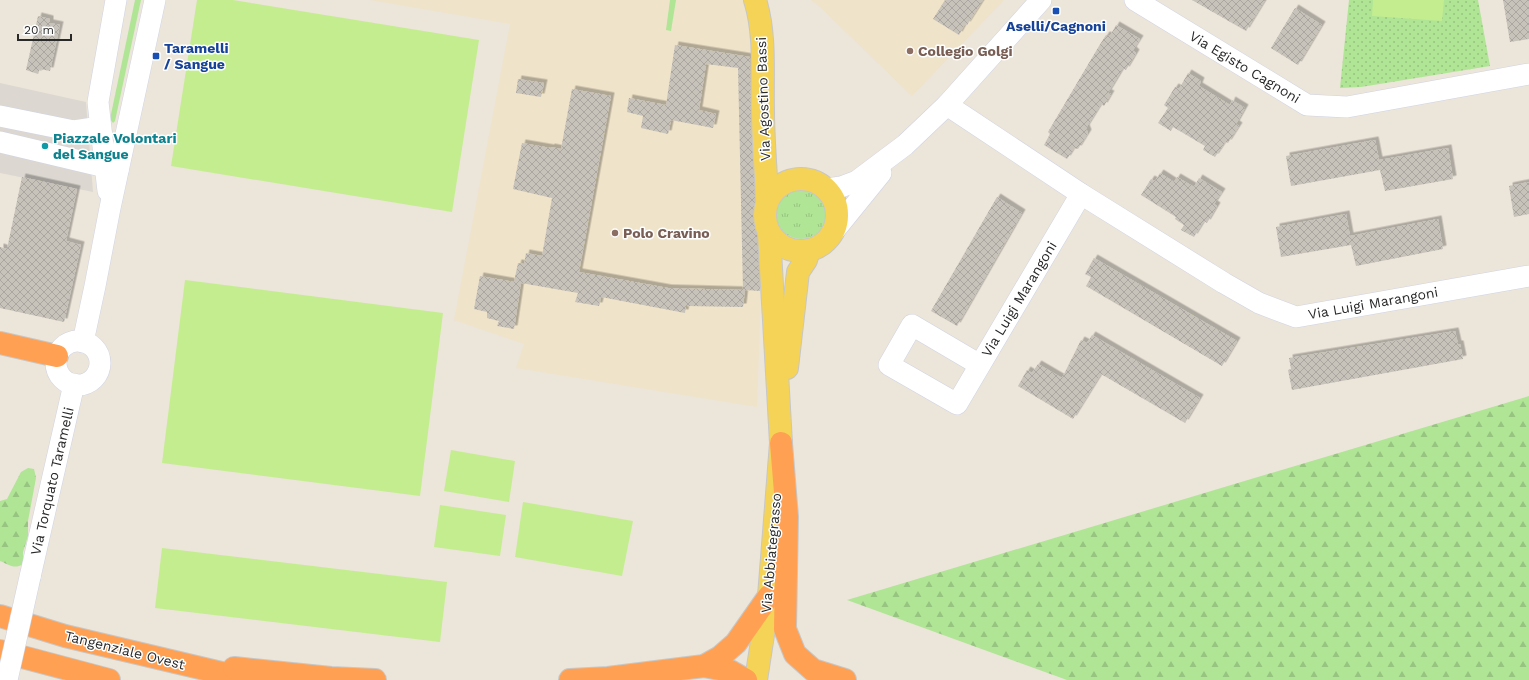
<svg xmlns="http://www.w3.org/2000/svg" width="1529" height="680" font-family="'Work Sans',sans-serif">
	<defs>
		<pattern id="grass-tufts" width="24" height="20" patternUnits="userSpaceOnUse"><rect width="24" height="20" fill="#afe595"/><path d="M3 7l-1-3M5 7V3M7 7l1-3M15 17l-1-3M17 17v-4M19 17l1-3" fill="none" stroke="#97c480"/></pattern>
		<pattern id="forest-firs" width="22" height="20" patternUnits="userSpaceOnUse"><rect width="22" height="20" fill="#afe595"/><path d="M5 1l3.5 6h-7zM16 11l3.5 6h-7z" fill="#97c480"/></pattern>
		<pattern id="park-dots" width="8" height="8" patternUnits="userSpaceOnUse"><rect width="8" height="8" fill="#afe595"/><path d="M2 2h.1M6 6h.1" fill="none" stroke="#97c480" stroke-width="1.8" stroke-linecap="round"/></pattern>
		<pattern id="building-cross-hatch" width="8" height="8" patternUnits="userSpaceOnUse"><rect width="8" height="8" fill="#c7c2ba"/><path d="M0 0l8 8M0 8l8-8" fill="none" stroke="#aba7a0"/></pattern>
		<filter id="shadow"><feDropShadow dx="3.5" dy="-3.5" stdDeviation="0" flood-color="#0004"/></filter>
	</defs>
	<rect width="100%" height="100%" fill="#ece5da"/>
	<g fill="#efe3c9">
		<path d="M 370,0 L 759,0 L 761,291 L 757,407 L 516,368 L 524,344 L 454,320 L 510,24 Z"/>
		<path d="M 811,0 L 1004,0 L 912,96 L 820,7 Z"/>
	</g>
	<circle fill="url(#grass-tufts)" cx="801" cy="214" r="25"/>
	<g fill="url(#forest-firs)">
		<path d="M 1529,396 L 1529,680 L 1067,680 L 847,600 Z"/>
		<path d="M 28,468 L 34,469 L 36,478 L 28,521 L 28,536 L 23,552 L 23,564 C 14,570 8,564 0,561 L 0,501 L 7,499 L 21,472 Z"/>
	</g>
	<path fill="url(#park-dots)" d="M 1349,0 L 1478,0 L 1490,66 L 1361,87 L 1340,88 Z"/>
	<g fill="#afe595">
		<path d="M 135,0 L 141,0 L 115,121 L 113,123 L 110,119 Z"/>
		<path d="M 670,0 L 676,0 L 671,31 L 666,30 Z"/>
	</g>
	<g fill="#c4ed90">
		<path d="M 197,0 L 233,0 L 479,40 L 452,212 L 171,166 Z"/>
		<path d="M 1373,0 L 1444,0 L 1442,21 L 1372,16 Z"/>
		<path d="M 185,280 L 443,313 L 420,496 L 162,463 Z"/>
		<path d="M 451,450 L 515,461 L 509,502 L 444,491 Z"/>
		<path d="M 523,502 L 633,521 L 622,576 L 515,557 Z"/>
		<path d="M 440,505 L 506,515 L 500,556 L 434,547 Z"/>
		<path d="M 162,548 L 447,582 L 440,642 L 155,608 Z"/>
	</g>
	<path fill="#dcd8d1" d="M 0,83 L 86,102 L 93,192 L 0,173 Z"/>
	<g fill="url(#building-cross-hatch)" filter="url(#shadow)">
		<path d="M 945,0 L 983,0 L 967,25 L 965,24 L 959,35 L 933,19 Z"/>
		<path d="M 1192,0 L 1265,0 L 1246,31 Z"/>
		<path d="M 1503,0 L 1529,0 L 1529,39 L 1510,42 Z"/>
		<path d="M 1295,8 L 1322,25 L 1298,65 L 1271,48 Z"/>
		<path d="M 38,16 L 50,19 L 50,23 L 60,25 L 50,71 L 40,69 L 38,74 L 26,70 Z"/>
		<path d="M 1116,25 L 1140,39 L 1133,50 L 1136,53 L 1126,70 L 1123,68 L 1108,93 L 1111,94 L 1104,106 L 1101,104 L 1086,128 L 1088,133 L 1078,149 L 1074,148 L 1067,159 L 1044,145 L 1050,134 L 1048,132 L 1099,46 L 1106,35 L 1110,36 Z"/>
		<path d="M 675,45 L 750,57 L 751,121 L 755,200 L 756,205 L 760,209 L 760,225 L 757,234 L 760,291 L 745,290 L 743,307 L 686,306 L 685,313 L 601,297 L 599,306 L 575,302 L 578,293 L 521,283 L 514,329 L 497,326 L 499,321 L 487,318 L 487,312 L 474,309 L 480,276 L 514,282 L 518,263 L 524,264 L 526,253 L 542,256 L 552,198 L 513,189 L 522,143 L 551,148 L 551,147 L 561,149 L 572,89 L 611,96 L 579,272 L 668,288 L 743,290 L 738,68 L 706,64 L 699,110 L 716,114 L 713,128 L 671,120 L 668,134 L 641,128 L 643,116 L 627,112 L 629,98 L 666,105 Z"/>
		<path d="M 1188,73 L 1201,81 L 1199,86 L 1230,105 L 1232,100 L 1245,108 L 1236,124 L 1239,126 L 1228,143 L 1225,142 L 1215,157 L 1203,150 L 1205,146 L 1173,127 L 1171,131 L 1158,123 L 1168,108 L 1164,105 L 1175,87 L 1179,89 Z"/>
		<path d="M 518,79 L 544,83 L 541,97 L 516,93 Z"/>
		<path d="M 1375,140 L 1379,160 L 1448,148 L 1453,179 L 1385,191 L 1380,170 L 1291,186 L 1286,156 Z"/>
		<path d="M 1160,173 L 1174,182 L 1177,177 L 1194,187 L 1199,178 L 1222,192 L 1214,204 L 1217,206 L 1207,223 L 1204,221 L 1194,237 L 1181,230 L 1184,225 L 1175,219 L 1176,217 L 1141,195 L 1151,179 L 1155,181 Z"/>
		<path d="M 22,177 L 77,189 L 66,241 L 81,245 L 64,322 L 0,308 L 0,247 L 7,249 Z"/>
		<path d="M 1529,182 L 1529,214 L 1514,217 L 1509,186 Z"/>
		<path d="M 997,197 L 1022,213 L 957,326 L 931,311 Z"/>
		<path d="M 1346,214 L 1350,236 L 1438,219 L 1443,249 L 1356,266 L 1351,245 L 1281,257 L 1276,227 Z"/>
		<path d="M 1094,258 L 1237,341 L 1222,366 L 1086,286 L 1091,277 L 1085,274 Z"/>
		<path d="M 1455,331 L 1458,344 L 1460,344 L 1463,359 L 1292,390 L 1288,370 L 1291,369 L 1289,358 Z"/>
		<path d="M 1092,335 L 1200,398 L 1185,423 L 1101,374 L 1073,419 L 1018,386 L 1027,370 L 1032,373 L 1038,364 L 1062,378 L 1081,340 L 1087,343 Z"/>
	</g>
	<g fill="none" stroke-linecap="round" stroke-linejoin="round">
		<g stroke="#d0d3e3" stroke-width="22">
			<g id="minor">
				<path d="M 1135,0 L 1307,105 L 1347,107 L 1529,74"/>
				<path d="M 947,105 L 1081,194 L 1224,283 L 1259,303 L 1296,317 L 1529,276"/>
				<path d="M 0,116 L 74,131 L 100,127"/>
				<path d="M 0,142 L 118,170"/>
				<path d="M 827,189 L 841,187 L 857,181 L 905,145 L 947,105 L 1041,0"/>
				<path d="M 108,191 L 98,102 L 116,0"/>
				<path d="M 834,231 L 881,173"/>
				<circle cx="78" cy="363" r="22"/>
				<path d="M 83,342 L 95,286 L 110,208 L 155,0"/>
				<path d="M 980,365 L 912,325 L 889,365 L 957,404 L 1081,194"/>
				<path d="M 30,577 L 74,384"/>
			</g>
		</g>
		<g stroke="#c7c7c7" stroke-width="24">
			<g id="major">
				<path d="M 755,0 C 766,35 762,74 763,110 C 763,140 766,169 767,199"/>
				<circle cx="801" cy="215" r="36"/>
				<path d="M 787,368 L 798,272 L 806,260 L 809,250"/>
				<path d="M 756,680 L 769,596 L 781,443 L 769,233"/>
			</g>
		</g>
		<g stroke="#c7c7c7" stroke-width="24">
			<g id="highway">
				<path d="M 0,343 L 57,356"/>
				<path d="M 781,443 L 787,517 L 785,629 L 795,654 L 813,670 L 845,680"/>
				<path d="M 0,616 L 65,636 L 251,680"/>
				<path d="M 0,651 L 109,680"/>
				<path d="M 704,666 L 730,671 L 746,680"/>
				<path d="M 234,668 L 331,678 L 375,680"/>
				<path d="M 570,680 L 608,678 L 704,666 L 720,657 L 736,643 L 769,596"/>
			</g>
		</g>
		<use href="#minor" stroke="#fff" stroke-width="21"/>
		<use href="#major" stroke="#f5d357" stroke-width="22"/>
		<use href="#highway" stroke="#ffa052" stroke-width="22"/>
		<g stroke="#d0d3e3" stroke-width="22" stroke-linecap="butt">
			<path id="minor-bridge" d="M 7,680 L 30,577"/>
		</g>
		<use href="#minor-bridge" stroke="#fff" stroke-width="21"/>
	</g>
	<g fill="#1a4fb4" stroke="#fff" stroke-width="1.5">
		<rect x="1052" y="7" width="8" height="8" rx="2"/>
		<rect x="152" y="52" width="8" height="8" rx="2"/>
	</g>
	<g fill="#8d6e63" stroke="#fff" stroke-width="1.5">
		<circle cx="910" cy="51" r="4"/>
		<circle cx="615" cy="233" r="4"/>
	</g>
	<circle fill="#0f9aa8" stroke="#fff" stroke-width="1.5" cx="45" cy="146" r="4"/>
	<g text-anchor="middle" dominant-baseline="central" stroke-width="3" stroke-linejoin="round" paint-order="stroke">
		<g font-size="14" font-weight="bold" fill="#164399" stroke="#fff">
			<text x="1056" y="26">Aselli/Cagnoni</text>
			<text x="164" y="48" text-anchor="start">Taramelli<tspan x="164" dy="16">/ Sangue</tspan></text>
		</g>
		<g font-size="14" font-weight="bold" fill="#785e54" stroke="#fff" text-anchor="start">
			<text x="918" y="51">Collegio Golgi</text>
			<text x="623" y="233">Polo Cravino</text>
		</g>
		<g font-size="14" fill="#292929" stroke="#fff">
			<text transform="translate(1245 67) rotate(31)">Via Egisto Cagnoni</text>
			<text transform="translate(763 99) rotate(-92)">Via Agostino Bassi</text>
			<text transform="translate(1019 299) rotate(-59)">Via Luigi Marangoni</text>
			<text transform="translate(1373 303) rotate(-10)">Via Luigi Marangoni</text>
			<text transform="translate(52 481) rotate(-77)">Via Torquato Taramelli</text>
			<text transform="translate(771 553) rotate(-85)">Via Abbiategrasso</text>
			<text transform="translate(125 650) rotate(14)">Tangenziale Ovest</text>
		</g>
		<g font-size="14" font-weight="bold" fill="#0d838f" stroke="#fff" text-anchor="start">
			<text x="53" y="138">Piazzale Volontari<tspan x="53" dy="16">del Sangue</tspan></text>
		</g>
	</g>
	<path d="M18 34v6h53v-6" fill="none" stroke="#292929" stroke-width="2"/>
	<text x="24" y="34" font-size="12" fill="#292929" stroke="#ffffff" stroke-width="3" paint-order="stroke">20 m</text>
</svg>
